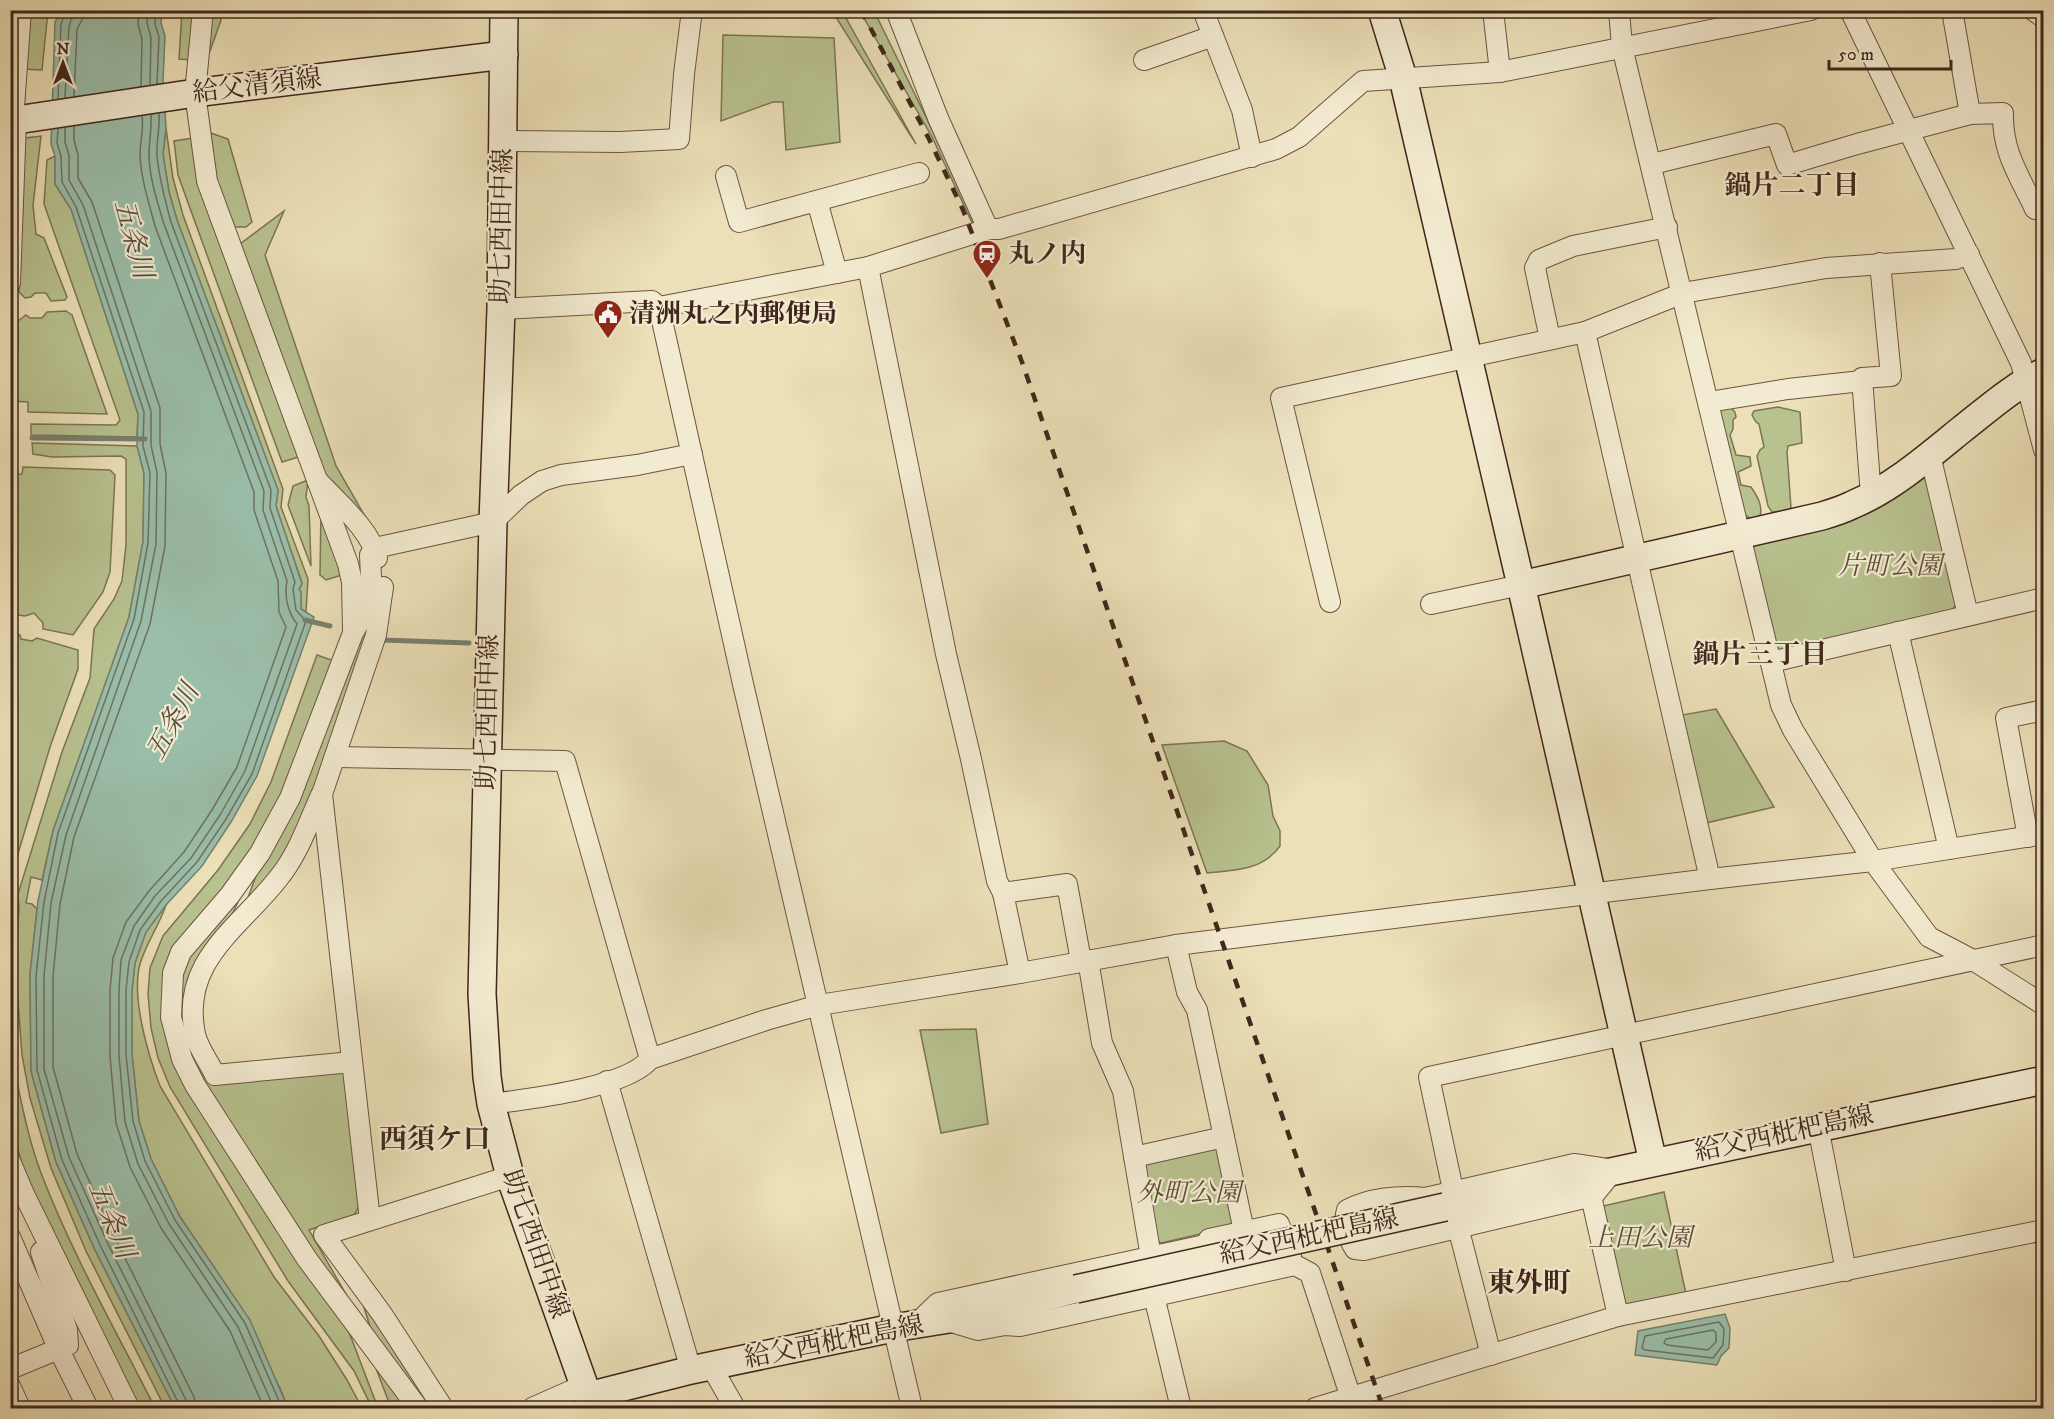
<svg xmlns="http://www.w3.org/2000/svg" width="2054" height="1419" font-family="'IM FELL DW Pica','Noto Serif JP',serif">
	<rect width="100%" height="100%" fill="#ece0b8"/>
	<filter id="stains"><feTurbulence type="fractalNoise" baseFrequency=".00333" numOctaves="4"/><feColorMatrix values="0 0 0 0 .2 0 0 0 0 .09 0 0 0 0 .02 0 0 0 .5 -.17"/></filter>
	<radialGradient id="worn" r=".72"><stop offset=".6" stop-color="#630" stop-opacity="0"/><stop offset="1" stop-color="#630" stop-opacity=".3"/></radialGradient>
	<g fill="#b8c28f" stroke="#7c7455" stroke-width="1.5">
		<path d="M 26,11 L 48,11 L 42,70 L 22,69 Z"/>
		<path d="M 182,11 L 196,11 L 193,60 L 179,59 Z"/>
		<path d="M 211,11 L 221,11 L 221,20 L 210,51 L 208,50 Z"/>
		<path d="M 832,11 L 842,11 L 916,144 Z"/>
		<path d="M 860,11 L 874,11 L 978,223 L 975,229 L 932,137 Z"/>
		<path d="M 723,35 L 834,38 L 840,142 L 786,150 L 783,102 L 773,102 L 721,121 Z"/>
		<path d="M 166,128 L 173,178 L 183,215 L 283,489 L 281,507 L 308,579 L 306,612 L 301,609 L 301,592 L 299,590 L 302,583 L 276,506 L 278,490 L 177,220 L 169,192 L 163,154 Z"/>
		<path d="M 208,132 L 228,139 L 252,222 L 246,227 L 233,227 L 216,185 Z"/>
		<path d="M 41,136 L 33,205 L 36,234 L 44,238 L 67,297 L 65,300 L 51,301 L 46,293 L 35,293 L 31,297 L 25,298 L 19,292 L 20,196 L 25,138 Z"/>
		<path d="M 193,138 L 302,456 L 282,462 L 178,175 L 174,141 Z"/>
		<path d="M 55,156 L 55,184 L 71,209 L 138,414 L 137,437 L 31,435 L 31,424 L 116,425 L 120,420 L 44,204 L 47,160 Z"/>
		<path d="M 284,211 L 265,255 L 336,466 L 377,537 L 323,479 L 240,244 Z"/>
		<path d="M 66,311 L 72,315 L 107,414 L 28,412 L 28,402 L 11,401 L 18,347 L 18,321 L 26,315 L 30,318 L 42,318 L 47,312 Z"/>
		<path d="M 1730,407 L 1735,412 L 1736,417 L 1733,420 L 1733,429 L 1730,435 L 1736,455 L 1750,457 L 1751,466 L 1738,472 L 1741,485 L 1751,487 C 1757,496 1763,505 1760,516 L 1752,520 L 1743,513 L 1718,414 L 1720,410 Z"/>
		<path d="M 1778,407 L 1800,412 L 1802,443 L 1788,446 L 1787,452 L 1791,508 L 1786,511 L 1772,512 L 1768,506 L 1757,456 L 1760,450 L 1764,447 L 1759,424 L 1756,422 L 1752,415 L 1754,411 Z"/>
		<path d="M 32,443 L 137,446 L 144,473 L 143,542 L 129,617 L 53,831 L 42,880 L 31,877 L 26,903 L 32,904 L 37,909 L 30,975 L 31,1071 L 56,1162 L 95,1250 L 175,1408 L 165,1408 L 86,1251 L 51,1168 L 30,1098 L 22,1055 L 15,962 L 19,909 L 18,894 L 62,752 L 90,678 L 94,629 L 114,599 L 122,581 L 126,545 L 126,459 L 121,456 L 52,457 L 33,454 Z"/>
		<path d="M 23,467 L 110,470 L 115,475 L 110,572 L 103,592 L 73,635 L 43,629 L 43,623 L 34,613 L 25,616 L 11,614 L 11,475 L 22,474 Z"/>
		<path d="M 1924,476 L 1929,478 L 1957,603 L 1952,610 L 1781,652 L 1774,647 L 1751,551 L 1756,544 C 1803,534 1854,526 1894,499 C 1905,492 1914,484 1924,476 Z"/>
		<path d="M 308,480 L 306,497 L 309,506 L 311,566 L 288,505 L 293,486 Z"/>
		<path d="M 321,509 L 342,575 L 326,580 L 320,575 Z"/>
		<path d="M 377,606 L 317,785 L 285,855 L 241,916 L 265,852 L 354,645 Z"/>
		<path d="M 10,634 L 20,635 L 21,639 L 32,641 L 37,638 L 78,650 L 78,669 L 51,744 L 17,857 L 10,855 Z"/>
		<path d="M 317,655 L 334,661 L 308,738 L 258,844 L 176,948 L 166,1017 L 344,1319 L 378,1408 L 372,1408 L 354,1371 L 288,1281 L 170,1087 L 158,1058 L 151,1028 L 148,994 L 150,968 L 163,936 L 218,870 L 250,824 L 271,782 Z"/>
		<path d="M 1716,709 L 1774,807 L 1706,823 L 1682,715 Z"/>
		<path d="M 1224,741 L 1247,751 L 1268,785 L 1273,816 L 1280,831 L 1280,846 C 1262,871 1234,870 1207,873 L 1162,745 Z"/>
		<path d="M 246,884 L 227,926 L 197,963 L 209,1082 L 338,1069 L 346,1076 L 360,1205 L 354,1215 L 309,1230 L 355,1310 L 357,1317 L 200,1084 L 187,1052 L 179,1016 L 178,987 L 186,955 Z"/>
		<path d="M 166,905 C 159,926 146,943 140,964 C 131,997 148,1055 160,1086 L 274,1277 L 319,1336 L 347,1380 L 362,1408 L 288,1408 L 280,1388 L 214,1267 L 180,1217 L 151,1159 L 139,1121 L 132,1055 L 132,990 L 135,963 L 146,932 Z"/>
		<path d="M 976,1029 L 988,1124 L 941,1133 L 920,1030 Z"/>
		<path d="M 10,1048 C 19,1089 26,1133 41,1173 C 72,1254 116,1331 155,1408 L 139,1408 L 66,1265 L 23,1168 L 11,1124 Z"/>
		<path d="M 1214,1145 L 1220,1148 L 1235,1226 L 1161,1243 L 1153,1238 L 1144,1167 L 1148,1158 Z"/>
		<path d="M 1664,1192 L 1686,1294 L 1627,1306 L 1621,1304 L 1599,1207 Z"/>
		<path d="M 361,1298 L 436,1408 L 425,1408 L 372,1333 Z"/>
		<path d="M 368,1347 L 410,1408 L 391,1408 Z"/>
	</g>
	<g fill="#9abea9" stroke="#768170" stroke-width="1.5">
		<path d="M 61,11 L 162,11 L 161,23 L 165,36 L 163,80 L 166,128 L 163,154 L 169,192 L 177,220 L 278,490 L 276,506 L 302,584 L 299,589 L 301,592 L 301,609 L 314,617 L 257,776 L 231,822 L 202,866 L 166,905 L 146,932 L 135,963 L 132,990 L 132,1055 L 139,1121 L 151,1159 L 180,1217 L 250,1320 L 288,1408 L 175,1408 L 95,1250 L 56,1162 L 31,1071 L 30,975 L 38,901 L 53,831 L 129,617 L 143,542 L 144,473 L 137,446 L 138,414 L 71,209 L 55,184 L 55,156 L 51,144 L 55,22 Z"/>
		<path d="M 1725,1314 L 1730,1328 L 1729,1348 L 1721,1356 L 1717,1365 L 1635,1355 L 1638,1331 Z"/>
	</g>
	<g fill="none" stroke-linecap="round" stroke-linejoin="round">
		<g stroke="#6e7262" stroke-width="1.5">
			<path d="M 139,10 L 138,24 L 142,39 L 141,86"/>
			<path d="M 148,10 L 147,23 L 151,38 L 150,85"/>
			<path d="M 156,10 L 155,24 L 159,37 L 157,84"/>
			<path d="M 74,96 L 77,29 L 82,20 L 83,10"/>
			<path d="M 65,97 L 69,27 L 74,10"/>
			<path d="M 58,99 L 61,24 L 66,10"/>
			<path d="M 159,114 C 160,129 156,142 157,156 C 159,179 165,200 171,222 L 271,490 L 270,508 L 295,582 L 293,589 L 296,610 L 306,621 L 252,774 L 226,819 L 197,862 L 161,901 L 140,930 L 129,962 L 126,990 L 126,1055 L 133,1121 L 145,1161 L 175,1220 L 245,1323 L 282,1408"/>
			<path d="M 151,115 C 152,128 149,140 149,153 C 149,177 157,201 164,224 L 264,491 L 263,510 L 287,581 C 284,596 288,613 297,624 L 245,771 L 220,815 L 191,858 L 155,896 L 134,926 L 121,960 L 119,990 L 119,1056 L 125,1122 L 138,1164 L 169,1224 L 238,1327 L 274,1408"/>
			<path d="M 142,116 C 144,129 140,142 140,155 C 141,179 149,203 155,226 L 254,492 L 254,510 L 278,581 L 279,612 L 286,627 L 237,767 L 212,810 L 184,852 L 149,891 L 126,922 L 113,958 L 110,990 L 110,1056 L 116,1123 L 130,1167 L 161,1228 L 230,1331 L 264,1408"/>
			<path d="M 74,126 L 74,140 L 78,155 L 78,178 L 92,202 L 160,408 L 160,444 L 166,473 L 165,546 L 150,624 L 74,837 L 60,904 L 53,976 L 53,1067 L 77,1154 L 116,1240 L 194,1397 L 196,1408"/>
			<path d="M 65,128 L 65,142 L 69,155 L 69,180 L 83,205 L 151,411 L 151,445 L 157,473 L 156,544 L 141,621 L 66,835 L 51,903 L 44,976 L 44,1069 L 69,1157 L 108,1244 L 186,1400 L 187,1408"/>
			<path d="M 58,129 L 57,143 L 61,156 L 62,182 L 76,207 L 144,412 L 143,446 L 150,473 L 148,543 L 134,619 L 58,833 L 44,902 L 36,976 L 37,1070 L 62,1160 L 101,1247 L 179,1404 L 180,1408"/>
			<path d="M 1719,1322 L 1724,1329 L 1723,1345 L 1713,1358 L 1645,1350 L 1642,1348 L 1645,1336 Z"/>
			<path d="M 1713,1330 L 1716,1333 L 1716,1342 L 1708,1350 L 1667,1345 L 1664,1343 L 1666,1339 Z"/>
		</g>
		<g stroke="#768170" stroke-width="5">
			<path d="M 32,438 L 145,439"/>
			<path d="M 305,620 L 330,626"/>
			<path d="M 382,640 L 469,643"/>
		</g>
		<g stroke="#6c5442" stroke-width="22">
			<g id="street">
				<path d="M 203,10 L 195,93 L 207,181 L 348,564 L 352,582 L 353,630"/>
				<path d="M 896,10 L 938,118 L 988,229"/>
				<path d="M 1203,10 L 1242,110 L 1252,157"/>
				<path d="M 1493,10 L 1500,72"/>
				<path d="M 1619,10 L 1622,47 L 1781,705 L 1793,730 L 1873,861 L 1929,937 L 1973,960 L 2044,1005"/>
				<path d="M 1850,10 L 2021,363 L 2044,450"/>
				<path d="M 1952,10 L 1970,114"/>
				<path d="M 2033,10 L 2044,18"/>
				<path d="M 1144,60 L 1213,36"/>
				<path d="M 13,121 L 21,10"/>
				<path d="M 503,141 L 620,142 L 679,139 L 684,74 L 692,10"/>
				<path d="M 1652,164 L 1776,134 L 1787,165 L 1857,144 L 1970,114 L 2003,113 C 2002,152 2019,175 2035,209 L 2044,205"/>
				<path d="M 726,176 L 739,222 L 919,173"/>
				<path d="M 817,201 L 837,273"/>
				<path d="M 868,267 L 946,654 L 971,759 L 997,881 L 1003,893 L 1020,973"/>
				<path d="M 10,283 L 16,121"/>
				<path d="M 659,307 L 868,267 L 988,229 L 999,229 L 1276,149 L 1299,137 L 1363,81 L 1500,72 L 1811,10"/>
				<path d="M 501,309 L 652,301 L 659,307 L 743,684 L 912,1408"/>
				<path d="M 1585,332 L 1710,879"/>
				<path d="M 1550,339 L 1535,268 L 1539,260 L 1573,246 L 1667,227"/>
				<path d="M 1709,402 L 1788,389 L 1862,381"/>
				<path d="M 1930,455 L 1968,615"/>
				<path d="M 317,480 C 337,502 371,530 377,558"/>
				<path d="M 1875,493 L 1870,483 L 1862,378 L 1891,376 L 1880,263"/>
				<path d="M 1330,602 L 1281,398 L 1585,332 L 1683,293 L 1826,268 L 1956,259 L 1969,254"/>
				<path d="M 1431,604 L 1521,585"/>
				<path d="M 1898,632 L 1949,849"/>
				<path d="M 1771,662 L 2044,598"/>
				<path d="M 335,757 L 565,761 L 650,1059"/>
				<path d="M 321,795 C 308,824 298,855 277,880 C 238,929 180,962 195,1034 C 198,1048 209,1062 215,1075 L 352,1062"/>
				<path d="M 2028,837 L 2006,718 L 2044,710"/>
				<path d="M 1003,893 L 1067,884 L 1081,961"/>
				<path d="M 1176,945 L 1187,992 L 1197,1010 L 1244,1231"/>
				<path d="M 1088,960 L 1102,1043 L 1123,1091 L 1151,1257 L 1154,1296 L 1181,1408"/>
				<path d="M 607,1081 L 691,1370"/>
				<path d="M 491,1104 C 528,1099 627,1088 650,1059 L 766,1020 L 819,1005 L 1020,973 L 1176,945 L 1710,879 L 1873,861 L 2044,834"/>
				<path d="M 1818,1127 L 1846,1271"/>
				<path d="M 1134,1157 L 1224,1137"/>
				<path d="M 10,1161 L 24,1194 L 129,1408"/>
				<path d="M 1574,1164 L 1614,1170 L 1593,1196 L 1364,1250 L 1355,1249 C 1348,1238 1343,1222 1347,1210 C 1369,1198 1400,1195 1425,1198 Z"/>
				<path d="M 1453,1190 L 1429,1077 L 2044,945"/>
				<path d="M 1591,1196 L 1618,1316"/>
				<path d="M 370,1220 L 322,794 L 376,635 L 383,587"/>
				<path d="M 1458,1227 L 1491,1355"/>
				<path d="M 10,1237 L 59,1350 L 88,1408"/>
				<path d="M 948,1321 L 978,1330 L 1005,1325 L 1020,1326 L 1295,1265 L 1310,1273 L 1351,1398"/>
				<path d="M 915,1325 L 938,1303 L 1205,1245 L 1209,1239 L 1279,1224 L 1291,1254"/>
				<path d="M 711,1366 L 735,1408"/>
				<path d="M 10,1369 L 68,1345 L 67,1330 L 41,1252"/>
				<path d="M 10,1386 L 20,1408"/>
				<path d="M 418,1408 L 307,1259 L 195,1085 L 182,1059 L 171,1017 L 173,973 L 181,952 L 230,895 L 260,853 L 290,798 L 353,633 L 372,599 L 370,555 L 375,548 L 493,522 L 521,495 L 542,481 L 561,475 L 637,465 L 692,454"/>
				<path d="M 443,1408 L 382,1314 L 324,1235 L 510,1176"/>
				<path d="M 532,1408 L 584,1385"/>
				<path d="M 1315,1408 L 1618,1316 L 2044,1230"/>
			</g>
		</g>
		<g stroke="#41261b" stroke-width="30">
			<g id="secondary">
				<path d="M 504,10 L 501,309 L 493,522 L 482,994 L 487,1077 L 491,1104 L 510,1176 L 592,1408"/>
				<path d="M 1382,10 L 1403,78 L 1521,585 L 1653,1162"/>
				<path d="M 10,121 L 202,92 L 504,55"/>
				<path d="M 1521,585 L 1822,516 C 1832,513 1842,510 1852,505 C 1892,488 1928,457 1961,430 C 1988,409 2013,386 2044,372"/>
				<path d="M 1445,1207 L 2044,1080"/>
				<path d="M 588,1396 L 691,1370 L 893,1328 L 974,1315 L 1076,1289"/>
			</g>
		</g>
		<use href="#street" stroke="#f3ebd1" stroke-width="20"/>
		<use href="#secondary" stroke="#f3ebd1" stroke-width="27"/>
		<path stroke="#41261b" stroke-width="4.5" stroke-dasharray="10 10" stroke-linecap="butt" d="M 861,10 L 929,139 L 963,210 L 1022,362 L 1383,1408"/>
		<g stroke="#41261b" stroke-width="30" stroke-linecap="butt">
			<path id="secondary-bridge" d="M 1076,1289 L 1445,1207"/>
		</g>
		<use href="#secondary-bridge" stroke="#f3ebd1" stroke-width="27"/>
	</g>
	<defs>
		<g id="station-pin" transform="scale(1.5)"><path d="M0 17L-7.5 6A9.5 9.5 0 1 1 7.5 6Z" fill="#8f2418" stroke="#f3ebd1"/><path d="M-3-6H3Q5-6 5-4V2Q5 4 3 4L4.5 6H3L1.5 4h-3L-3 6H-4.5L-3 4Q-5 4-5 2V-4Q-5-6-3-6ZM-3.5-4v3h7v-3ZM-3.5 1v1.5H-2V1ZM2 1v1.5H3.5V1Z" fill="#fff"/></g>
		<g id="civic-pin" transform="scale(1.5)"><path d="M0 17L-7.5 6A9.5 9.5 0 1 1 7.5 6Z" fill="#8f2418" stroke="#f3ebd1"/><path d="M-.6-6.5H3V-4.5H.6V-3L4-1V1h2V6H-6V1h2V-1L-.6-3ZM-1.2 2.5V6h2.4V2.5Z" fill="#fff"/></g>
	</defs>
	<g fill-rule="evenodd">
		<use href="#station-pin" x="987" y="254"/>
		<use href="#civic-pin" x="608" y="314"/>
	</g>
	<g text-anchor="middle" dominant-baseline="central" stroke-width="4.5" stroke-linejoin="round" paint-order="stroke">
		<g font-size="26" fill="#41261b" stroke="#f3ebd1">
			<text transform="translate(257 86) rotate(-7)">給父清須線</text>
			<text transform="translate(502 226) rotate(-89)">助七西田中線</text>
			<text transform="translate(488 712) rotate(-89)">助七西田中線</text>
			<text transform="translate(1784 1134) rotate(-12)">給父西枇杷島線</text>
			<text transform="translate(1309 1237) rotate(-12)">給父西枇杷島線</text>
			<text transform="translate(535 1244) rotate(71)">助七西田中線</text>
			<text transform="translate(834 1342) rotate(-11)">給父西枇杷島線</text>
		</g>
		<g font-size="26" font-weight="bold" fill="#41261b" stroke="#f3ebd1" text-anchor="start">
			<text x="1008" y="254">丸ノ内</text>
			<text x="629" y="314">清洲丸之内郵便局</text>
		</g>
		<g font-size="26" font-style="italic" fill="#5f4d38" stroke="#f3ebd1">
			<text x="1890" y="566">片町公園</text>
			<text x="1189" y="1193">外町公園</text>
			<text x="1640" y="1238">上田公園</text>
		</g>
		<g font-size="27" font-weight="bold" fill="#41261b" stroke="#f3ebd1">
			<text x="1792" y="186">鍋片二丁目</text>
			<text x="1760" y="655">鍋片三丁目</text>
		</g>
		<g font-size="27" font-style="italic" fill="#574c3e" stroke="#f3ebd1">
			<text transform="translate(133 239) rotate(75)">五条川</text>
			<text transform="translate(173 722) rotate(-62)">五条川</text>
			<text transform="translate(111 1220) rotate(68)">五条川</text>
		</g>
		<g font-size="28" font-weight="bold" fill="#41261b" stroke="#f3ebd1">
			<text x="435" y="1139">西須ケ口</text>
			<text x="1529" y="1283">東外町</text>
		</g>
	</g>
	<rect width="2054" height="1419" fill="none" stroke="#ece0b8" stroke-width="36"/>
	<rect x="12" y="12" width="2030" height="1395" fill="none" stroke="#41261b" stroke-width="3"/>
	<rect x="18" y="18" width="2018" height="1383" fill="none" stroke="#41261b" stroke-width="1.5"/>
	<g transform="translate(63 63)" stroke="#f3ebd1" stroke-width="4.5" paint-order="stroke">
	<path d="M0-4.5L10 22L0 15L-10 22Z" fill="#41261b"/>
	<text y="-9" font-size="16" font-weight="bold" text-anchor="middle" fill="#41261b">N</text>
	</g>
	<path d="M1829 60v9h122v-9" fill="none" stroke="#41261b" stroke-width="3"/>
	<text x="1838" y="60" font-size="18" fill="#41261b" stroke="#f3ebd1" stroke-width="4.5" paint-order="stroke">50 m</text>
	<rect width="100%" height="100%" filter="url(#stains)"/>
	<rect width="100%" height="100%" fill="url(#worn)"/>
</svg>
